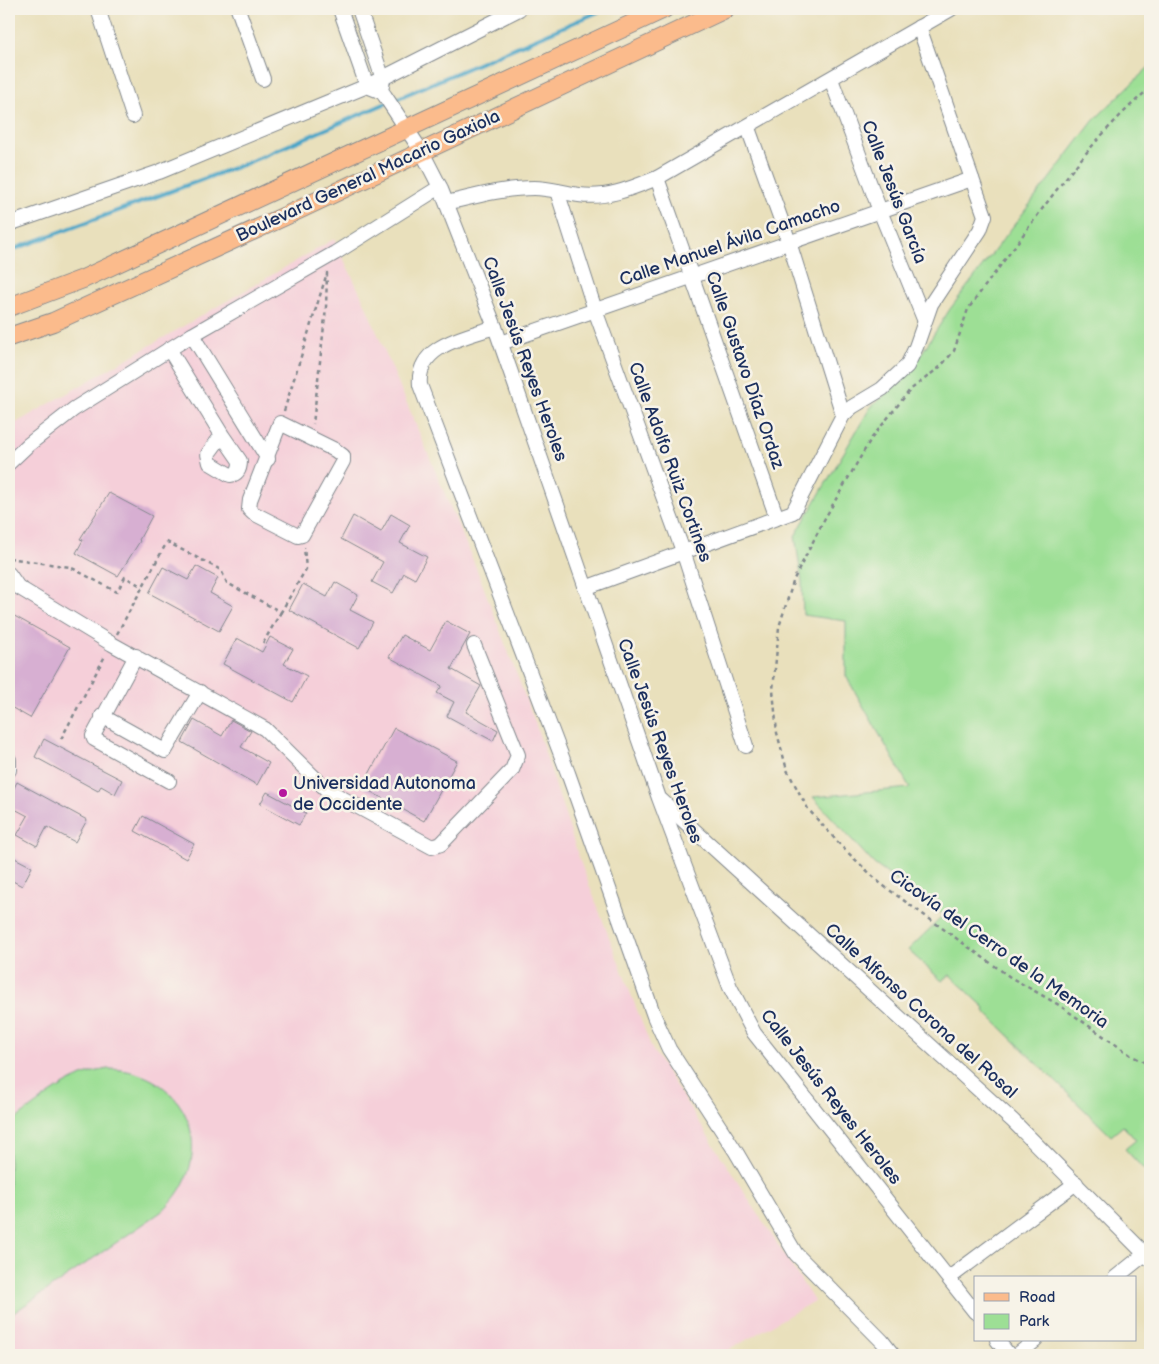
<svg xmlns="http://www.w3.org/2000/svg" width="1159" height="1364" font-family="'Balsamiq Sans',sans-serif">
	<rect width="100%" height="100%" fill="#f7f3e8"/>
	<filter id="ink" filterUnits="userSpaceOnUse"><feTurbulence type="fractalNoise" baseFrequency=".02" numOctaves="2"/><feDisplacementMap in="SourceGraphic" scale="10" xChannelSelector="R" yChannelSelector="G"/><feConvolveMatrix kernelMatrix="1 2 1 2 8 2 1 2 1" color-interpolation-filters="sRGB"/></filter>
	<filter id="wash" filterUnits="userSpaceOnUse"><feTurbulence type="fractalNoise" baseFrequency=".0096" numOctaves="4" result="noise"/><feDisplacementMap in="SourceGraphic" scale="20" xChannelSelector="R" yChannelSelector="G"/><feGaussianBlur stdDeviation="1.12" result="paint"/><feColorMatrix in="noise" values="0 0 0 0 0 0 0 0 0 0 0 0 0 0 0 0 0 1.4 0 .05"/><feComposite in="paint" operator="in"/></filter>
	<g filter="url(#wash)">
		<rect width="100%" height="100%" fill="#e9e0bc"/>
		<path fill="#f5cfd9" d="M 334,239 L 363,299 L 477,570 L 536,725 L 580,861 L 652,1049 L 814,1301 L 720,1355 L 9,1355 L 9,427 Z"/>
		<g fill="#9ddf95" stroke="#5c877a">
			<path d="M 1150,66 L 1150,1176 L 1125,1149 L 1136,1140 L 1123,1126 L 1111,1136 L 984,1011 L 985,1008 L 950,975 L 942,981 L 908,950 L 944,915 L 874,864 L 813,797 L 910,788 L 846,676 L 846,621 L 803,615 L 802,582 L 795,536 L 870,408 L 909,373 L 950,309 L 1094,120 Z"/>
			<path d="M 108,1069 C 189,1070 222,1158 161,1212 L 9,1316 L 9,1124 C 40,1102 70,1074 108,1069 Z"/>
		</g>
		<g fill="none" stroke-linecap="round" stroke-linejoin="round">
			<path stroke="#4aa6c8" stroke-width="4" d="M 9,251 L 247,163 L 605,9"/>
		</g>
		<g id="blocks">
			<g fill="#d7afd2">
				<path d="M 109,493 L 152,516 L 139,540 L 140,541 L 118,576 L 76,553 L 83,540 L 80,539 Z"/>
				<path d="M 391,514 L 410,525 L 400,543 L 427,557 L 415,579 L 404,573 L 393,593 L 372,582 L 383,562 L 341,539 L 353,516 L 381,532 Z"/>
				<path d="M 196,566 L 218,578 L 210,593 L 233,606 L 219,631 L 149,593 L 163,567 L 188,580 Z"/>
				<path d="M 335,582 L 358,595 L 350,610 L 373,622 L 359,648 L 289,610 L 303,584 L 327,597 Z"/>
				<path d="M 9,613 L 70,647 L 30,718 L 9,706 Z"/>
				<path d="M 446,621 L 470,634 L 451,669 L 481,686 L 466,712 L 498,730 L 493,741 L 447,716 L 454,702 L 437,693 L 442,686 L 389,657 L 402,635 L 430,650 Z"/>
				<path d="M 270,637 L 293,649 L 284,664 L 307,676 L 293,702 L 223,664 L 237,638 L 262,652 Z"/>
				<path d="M 194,720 L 222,736 L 231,720 L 251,731 L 241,747 L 269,763 L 257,785 L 182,742 Z"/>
				<path d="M 394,728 L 457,761 L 424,821 L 362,787 Z"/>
				<path d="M 44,739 L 122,780 L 115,794 L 101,786 L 98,791 L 35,757 Z"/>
				<path d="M 17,782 L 87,820 L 75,842 L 47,827 L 37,846 L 17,835 L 28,816 L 9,806 L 9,798 Z"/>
				<path d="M 267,792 L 306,813 L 299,825 L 260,804 Z"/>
				<path d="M 143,816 L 194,844 L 186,859 L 135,831 Z"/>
				<path d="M 9,855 L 32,867 L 22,886 L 9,879 Z"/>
			</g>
		</g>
	</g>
	<g filter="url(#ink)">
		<use href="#blocks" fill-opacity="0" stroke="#82888d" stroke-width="1"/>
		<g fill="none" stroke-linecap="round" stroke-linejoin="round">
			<g stroke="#82888d" stroke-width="16">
				<g id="minor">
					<path d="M 98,9 L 133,116"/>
					<path d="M 238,9 L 263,79"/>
					<path d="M 340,9 L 367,86 L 382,92 L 385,96 L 422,152 L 440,187 L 495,327 L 659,798 L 730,987 L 754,1033 L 975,1312"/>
					<path d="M 359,9 L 383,79 L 382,86"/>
					<path d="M 831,79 L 880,211 L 924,319"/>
					<path d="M 748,128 L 789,242 L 843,415"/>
					<path d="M 657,178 L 777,518"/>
					<path d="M 557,191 L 595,310 L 683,551 L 746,746"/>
					<path d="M 447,203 C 476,196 504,188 534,188 C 549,188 564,193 579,195 C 607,199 632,188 657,178 L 951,9"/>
					<path d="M 9,224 L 159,172 L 367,86 L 519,9"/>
					<path d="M 495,327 C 466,337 416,345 420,385 L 568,773 L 654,1016 L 669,1049 L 736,1152 L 796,1254 L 882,1341 L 893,1355"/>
					<path d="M 192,335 L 268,459"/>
					<path d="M 501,343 L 972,179"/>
					<path d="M 169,349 L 222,435 L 240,461 C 240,469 238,474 230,475 L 210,463 L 208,454 L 222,435"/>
					<path d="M 280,423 L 335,450 L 343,456 L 343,461 L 302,535 L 298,536 L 253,513 L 249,509 L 250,500 Z"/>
					<path d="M 9,463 L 28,445 L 74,409 L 192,335 L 335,253 L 440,187"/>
					<path d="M 9,574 L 18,587 L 112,644 L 265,729 L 327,790 L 432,847 L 441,844 L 512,770 L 518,755 L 474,645"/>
					<path d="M 585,588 L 793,512 L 843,415 L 852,407 L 882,389 L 907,366 L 916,347 L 931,304 L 980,230 L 985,216 L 919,27"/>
					<path d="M 136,656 L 93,736 L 94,739 L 169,781"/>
					<path d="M 102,716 L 165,751 L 200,692"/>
					<path d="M 9,760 L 9,770"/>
					<path d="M 661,800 L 1013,1121 L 1150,1259"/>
					<path d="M 949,1278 L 1076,1183"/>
					<path d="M 1115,1278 L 1145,1254"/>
					<path d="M 997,1340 L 1009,1355"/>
					<path d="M 1017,1355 L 1036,1340"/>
				</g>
			</g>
			<g stroke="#82888d" stroke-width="20">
				<g id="major">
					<path d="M 9,307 L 83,279 L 664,9"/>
					<path d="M 9,337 L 53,322 L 294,212 L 725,9"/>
				</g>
			</g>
			<g stroke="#82888d" stroke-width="2.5" stroke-dasharray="4 4" stroke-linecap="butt">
				<path d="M 1150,88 C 1085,143 1037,218 985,286 L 968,309 L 954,351 L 940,367 L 910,390 L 871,439 L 825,518 L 794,579 L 779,627 L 773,690 L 777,733 L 787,770 L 808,809 L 844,849 L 881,884 L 1010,977 L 1059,1005 L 1132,1056 L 1150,1065"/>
				<path d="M 284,411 L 327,273 L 326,308 L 313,424"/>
				<path d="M 9,558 L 70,567 L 117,592 L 125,577 L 143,587"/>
				<path d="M 117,634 L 167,542 L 221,570 L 227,583 L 281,612 L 306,569 L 304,547"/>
				<path d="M 263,643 L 281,612"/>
				<path d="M 61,739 L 105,656"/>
			</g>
			<use href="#minor" stroke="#fff" stroke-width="14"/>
			<use href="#major" stroke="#fbbb8c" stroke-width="18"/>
		</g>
	</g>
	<circle fill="#b5179e" stroke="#f7f3e8" stroke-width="2" cx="283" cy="793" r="5"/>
	<g text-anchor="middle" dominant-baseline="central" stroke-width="5" stroke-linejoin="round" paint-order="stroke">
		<g font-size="18" fill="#1b2f5e" stroke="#f7f3e8">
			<text transform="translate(368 176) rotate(-25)">Boulevard General Macario Gaxiola</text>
			<text transform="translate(894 192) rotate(69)">Calle Jesús García</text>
			<text transform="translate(730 243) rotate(-19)">Calle Manuel Ávila Camacho</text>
			<text transform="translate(525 359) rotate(70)">Calle Jesús Reyes Heroles</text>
			<text transform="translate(745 370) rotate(71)">Calle Gustavo Díaz Ordaz</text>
			<text transform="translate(670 462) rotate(70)">Calle Adolfo Ruiz Cortines</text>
			<text transform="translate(660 741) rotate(70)">Calle Jesús Reyes Heroles</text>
			<text transform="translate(999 949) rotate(35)">Cicovía del Cerro de la Memoria</text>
			<text transform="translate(921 1011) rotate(42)">Calle Alfonso Corona del Rosal</text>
			<text transform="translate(831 1097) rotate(52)">Calle Jesús Reyes Heroles</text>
		</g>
		<g font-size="18" fill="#1b2f5e" stroke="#f7f3e8" text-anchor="start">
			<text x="293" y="783">Universidad Autonoma<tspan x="293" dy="21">de Occidente</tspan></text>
		</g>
	</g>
	<rect width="1159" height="1364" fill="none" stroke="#f7f3e8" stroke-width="30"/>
	<rect x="974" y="1276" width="162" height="65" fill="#f7f3e8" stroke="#9fa5b1"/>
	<rect x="984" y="1293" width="25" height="8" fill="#fbbb8c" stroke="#9fa5b1"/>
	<text x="1019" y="1302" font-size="15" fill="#1b2f5e">Road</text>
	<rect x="984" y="1314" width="25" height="15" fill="#9ddf95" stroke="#9fa5b1"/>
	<text x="1019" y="1326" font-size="15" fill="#1b2f5e">Park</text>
</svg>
